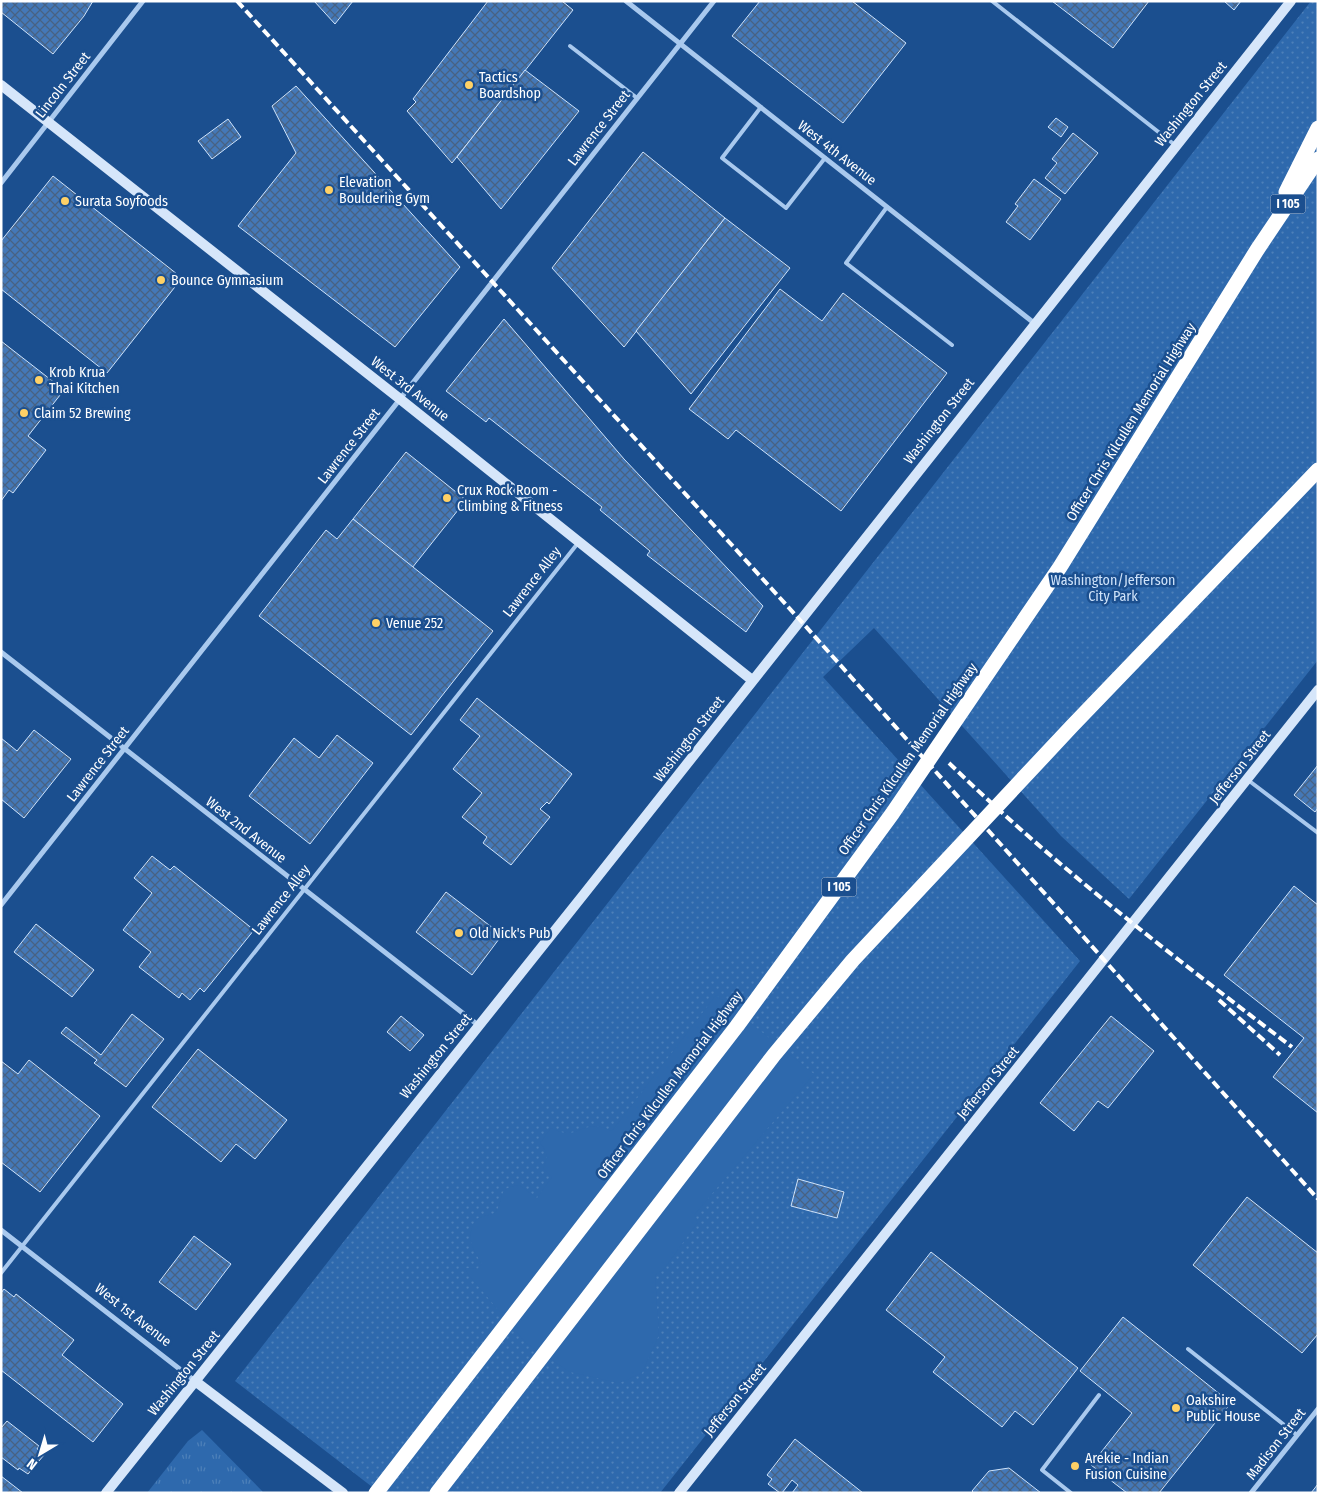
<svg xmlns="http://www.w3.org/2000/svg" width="1319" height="1494" font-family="'Fira Sans Condensed',sans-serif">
	<defs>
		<pattern id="grass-tufts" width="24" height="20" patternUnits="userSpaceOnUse" patternTransform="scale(1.25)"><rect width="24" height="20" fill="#2e69ad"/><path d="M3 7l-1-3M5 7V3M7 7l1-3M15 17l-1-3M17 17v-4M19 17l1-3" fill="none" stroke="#4d80b9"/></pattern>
		<pattern id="park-dots" width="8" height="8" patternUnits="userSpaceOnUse" patternTransform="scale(1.25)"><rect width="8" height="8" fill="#2e69ad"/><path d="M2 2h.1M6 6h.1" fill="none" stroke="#4d80b9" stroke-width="1.8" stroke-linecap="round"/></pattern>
		<pattern id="building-cross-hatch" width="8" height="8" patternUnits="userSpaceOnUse" patternTransform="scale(1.25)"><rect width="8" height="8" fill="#4478b7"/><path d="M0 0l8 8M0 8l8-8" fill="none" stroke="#486282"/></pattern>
	</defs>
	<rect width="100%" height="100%" fill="#1b4f8f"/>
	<path fill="url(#grass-tufts)" d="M 202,1430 L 264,1493 L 147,1493 L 188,1441 Z"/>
	<path fill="url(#park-dots)" d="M 1311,1 L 1318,1 L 1318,660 L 1129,899 L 1061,836 L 874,628 L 823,677 L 1080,961 L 660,1493 L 380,1493 L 235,1381 Z"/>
	<path fill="#2e69ad" d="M 716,995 L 814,1074 L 694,1215 L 698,1222 L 663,1270 L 655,1275 L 659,1335 L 642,1373 L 619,1383 L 570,1372 L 526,1343 L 468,1274 L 465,1268 L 477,1269 L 482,1264 C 472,1248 464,1235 478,1218 L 495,1213 C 505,1200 495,1188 519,1185 L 537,1198 L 552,1177 L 543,1168 C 548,1159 548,1151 540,1143 L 551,1128 C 576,1140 575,1127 596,1126 C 600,1126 607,1129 612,1131 Z"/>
	<g fill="url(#building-cross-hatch)" stroke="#cfe3fa">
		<path d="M 1,1 L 93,1 L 84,16 L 53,54 L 1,12 Z"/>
		<path d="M 314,1 L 353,1 L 335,24 Z"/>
		<path d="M 488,1 L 562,1 L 573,10 L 452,163 L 407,111 L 416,102 L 413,99 Z"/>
		<path d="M 760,1 L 852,1 L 906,43 L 843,123 L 732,36 Z"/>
		<path d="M 1052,1 L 1149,1 L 1113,48 Z"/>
		<path d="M 1224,1 L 1241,1 L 1234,10 Z"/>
		<path d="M 525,70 L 579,111 L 501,209 L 457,157 Z"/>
		<path d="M 296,86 L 460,267 L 395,347 L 238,226 L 296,153 L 272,106 Z"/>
		<path d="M 1056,118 L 1068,127 L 1061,137 L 1048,127 Z"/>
		<path d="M 228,119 L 241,137 L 212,159 L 198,141 Z"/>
		<path d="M 1073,133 L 1098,153 L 1065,194 L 1045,178 L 1057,163 L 1052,159 Z"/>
		<path d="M 643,152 L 725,218 L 624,347 L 552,268 Z"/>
		<path d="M 53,176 L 182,278 L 107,373 L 1,289 L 1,241 Z"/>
		<path d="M 1034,179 L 1061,199 L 1030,240 L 1006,222 L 1018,206 L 1015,204 Z"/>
		<path d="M 725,218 L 790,268 L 691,394 L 636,331 Z"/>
		<path d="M 780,289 L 822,321 L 843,293 L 947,373 L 841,511 L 736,430 L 728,439 L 689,409 Z"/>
		<path d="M 504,319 L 624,459 L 763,606 L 746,632 L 647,555 L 650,551 L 600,510 L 602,507 L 489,418 L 486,422 L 446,391 Z"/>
		<path d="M 1,341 L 64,390 L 28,436 L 46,450 L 13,493 L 9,490 L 1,501 Z"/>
		<path d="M 406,452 L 466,500 L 412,568 L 353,519 Z"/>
		<path d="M 353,519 L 493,631 L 411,735 L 259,616 L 326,530 L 337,539 Z"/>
		<path d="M 477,698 L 572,774 L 549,804 L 547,802 L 540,809 L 550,817 L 511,865 L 483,843 L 487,837 L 462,817 L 482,793 L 453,769 L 480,736 L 460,720 Z"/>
		<path d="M 34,730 L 71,759 L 24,818 L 1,799 L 1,738 L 17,751 Z"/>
		<path d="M 337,735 L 373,763 L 310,844 L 249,796 L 294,738 L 319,758 Z"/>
		<path d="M 1318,765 L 1318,808 L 1315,812 L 1294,795 Z"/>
		<path d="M 152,856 L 170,870 L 174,866 L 254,930 L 204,992 L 200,988 L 190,1000 L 182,993 L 179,998 L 139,967 L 151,952 L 123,930 L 152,893 L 134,878 Z"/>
		<path d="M 1294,886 L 1318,905 L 1318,1113 L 1273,1077 L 1304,1038 L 1224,975 Z"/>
		<path d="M 446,892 L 502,935 L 472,975 L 416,932 Z"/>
		<path d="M 36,924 L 94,970 L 72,997 L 14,952 Z"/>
		<path d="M 132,1014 L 164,1039 L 126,1087 L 94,1063 L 97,1060 L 61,1033 L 66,1027 L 101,1055 Z"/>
		<path d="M 401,1016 L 424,1035 L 410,1051 L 387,1032 Z"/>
		<path d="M 1111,1016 L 1154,1051 L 1108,1108 L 1098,1101 L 1074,1131 L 1040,1103 Z"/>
		<path d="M 198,1049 L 287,1120 L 255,1159 L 236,1144 L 221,1162 L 152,1107 Z"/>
		<path d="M 29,1060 L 100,1116 L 40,1192 L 1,1162 L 1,1061 L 18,1074 Z"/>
		<path d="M 798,1179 L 844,1192 L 837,1218 L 791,1206 Z"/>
		<path d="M 1247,1197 L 1318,1253 L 1318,1334 L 1302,1353 L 1193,1265 Z"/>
		<path d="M 194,1236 L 231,1264 L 196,1310 L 159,1282 Z"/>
		<path d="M 931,1252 L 1078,1368 L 1033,1425 L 1015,1411 L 1002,1427 L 933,1372 L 945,1357 L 886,1310 Z"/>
		<path d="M 4,1289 L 14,1297 L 16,1294 L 74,1340 L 62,1355 L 123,1404 L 93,1442 L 1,1370 L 1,1293 Z"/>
		<path d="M 1123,1317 L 1231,1403 L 1159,1493 L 1127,1493 L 1091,1465 L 1132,1413 L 1080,1371 Z"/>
		<path d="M 7,1421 L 39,1446 L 37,1449 L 44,1455 L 28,1474 L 19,1468 L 18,1470 L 1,1457 L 1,1428 Z"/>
		<path d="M 795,1439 L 863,1493 L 792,1493 L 798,1485 L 792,1480 L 782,1493 L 780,1493 L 768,1484 L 772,1479 L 767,1475 Z"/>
		<path d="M 1009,1468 L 1041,1493 L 974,1493 L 972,1491 L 989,1471 Z"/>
		<path d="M 1,1476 L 23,1493 L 1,1493 Z"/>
		<path d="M 1318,1484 L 1318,1493 L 1311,1493 Z"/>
	</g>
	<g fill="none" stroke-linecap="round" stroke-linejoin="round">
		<g stroke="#a9c9ee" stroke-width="4">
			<path d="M 992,1 L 1175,145"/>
			<path d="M 570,46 L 637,98"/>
			<path d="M 761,107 L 722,158 L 786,208 L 825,158"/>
			<path d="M 887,207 L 846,263 L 952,345"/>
			<path d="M 1248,780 L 1318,833"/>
			<path d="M 1,1273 L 578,543"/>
			<path d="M 1188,1349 L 1297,1435"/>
			<path d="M 1071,1493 L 1042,1470 L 1099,1395"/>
		</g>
		<g stroke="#a9c9ee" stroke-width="5">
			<path d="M 626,1 L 1034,323"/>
			<path d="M 1,183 L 143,1"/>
			<path d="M 1,652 L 478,1025"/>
			<path d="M 1,905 L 714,1"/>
			<path d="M 1,1230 L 195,1381"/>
			<path d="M 1251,1493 L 1318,1409"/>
		</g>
		<g stroke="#d6e6fa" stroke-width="10">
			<path d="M 1,85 L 400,399 L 752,680"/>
			<path d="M 195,1381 L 343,1493"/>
			<path d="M 106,1493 L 584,894 L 1291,1"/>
			<path d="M 679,1493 L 1318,690"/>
		</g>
		<g stroke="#fff" stroke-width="15">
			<path d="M 1286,192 L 1318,128"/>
			<path d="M 376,1493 L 737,1026 L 892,814 L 1060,567 L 1257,250 L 1318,159"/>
			<path d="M 437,1493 L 774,1055 L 853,960 L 1072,726 L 1318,470"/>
		</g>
		<g stroke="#fff" stroke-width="4" stroke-dasharray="9 4" stroke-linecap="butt">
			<path d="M 237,1 L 800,620 L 1318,1199"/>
			<path d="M 949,763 C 1056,867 1174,957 1292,1047"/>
			<path d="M 1219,1000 L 1280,1055"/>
		</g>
	</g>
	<g fill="#ffd166" stroke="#1b4f8f" stroke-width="2">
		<circle cx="469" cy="85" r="5"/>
		<circle cx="329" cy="190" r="5"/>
		<circle cx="65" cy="201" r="5"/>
		<circle cx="161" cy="280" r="5"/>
		<circle cx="39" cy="380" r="5"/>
		<circle cx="24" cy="413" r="5"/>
		<circle cx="447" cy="498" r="5"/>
		<circle cx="376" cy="623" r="5"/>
		<circle cx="459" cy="933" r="5"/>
		<circle cx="1176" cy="1408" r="5"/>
		<circle cx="1075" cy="1466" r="5"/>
	</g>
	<g text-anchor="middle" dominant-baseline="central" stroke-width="5" stroke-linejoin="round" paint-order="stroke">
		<g fill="#1b4f8f" stroke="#bbcadd" stroke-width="1">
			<rect x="1270.5" y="194.5" width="35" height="19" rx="4"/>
			<rect x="821.5" y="877.5" width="35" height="19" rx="4"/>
		</g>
		<g font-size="12" font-weight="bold" fill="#fff">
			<text x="1288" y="204">I 105</text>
			<text x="839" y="887">I 105</text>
		</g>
		<g font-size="14" fill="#fff" stroke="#1b4f8f" text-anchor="start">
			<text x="479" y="77">Tactics<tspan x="479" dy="16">Boardshop</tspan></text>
			<text x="339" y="182">Elevation<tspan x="339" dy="16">Bouldering Gym</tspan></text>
			<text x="75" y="201">Surata Soyfoods</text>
			<text x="171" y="280">Bounce Gymnasium</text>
			<text x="49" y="372">Krob Krua<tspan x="49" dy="16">Thai Kitchen</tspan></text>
			<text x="34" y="413">Claim 52 Brewing</text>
			<text x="457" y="490">Crux Rock Room -<tspan x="457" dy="16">Climbing &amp; Fitness</tspan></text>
			<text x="386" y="623">Venue 252</text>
			<text x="469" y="933">Old Nick's Pub</text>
			<text x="1186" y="1400">Oakshire<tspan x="1186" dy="16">Public House</tspan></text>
			<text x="1085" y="1458">Arekie - Indian<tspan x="1085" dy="16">Fusion Cuisine</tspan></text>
		</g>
		<g font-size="14" fill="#fff" stroke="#1b4f8f">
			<text transform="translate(63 85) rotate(-52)">Lincoln Street</text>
			<text transform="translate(1191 104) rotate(-51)">Washington Street</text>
			<text transform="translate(599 128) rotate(-52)">Lawrence Street</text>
			<text transform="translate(837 153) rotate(38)">West 4th Avenue</text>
			<text transform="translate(410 389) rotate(38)">West 3rd Avenue</text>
			<text transform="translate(939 421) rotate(-52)">Washington Street</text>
			<text transform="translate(1131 422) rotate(-58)">Officer Chris Kilcullen Memorial Highway</text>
			<text transform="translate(349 446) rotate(-52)">Lawrence Street</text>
			<text transform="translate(532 582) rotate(-52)">Lawrence Alley</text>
			<text transform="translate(689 739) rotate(-52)">Washington Street</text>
			<text transform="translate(908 759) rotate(-55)">Officer Chris Kilcullen Memorial Highway</text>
			<text transform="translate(98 764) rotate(-52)">Lawrence Street</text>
			<text transform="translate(1240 767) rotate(-52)">Jefferson Street</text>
			<text transform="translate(246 830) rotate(38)">West 2nd Avenue</text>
			<text transform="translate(281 900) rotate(-52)">Lawrence Alley</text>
			<text transform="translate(436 1056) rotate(-51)">Washington Street</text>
			<text transform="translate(988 1083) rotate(-51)">Jefferson Street</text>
			<text transform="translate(670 1085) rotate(-53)">Officer Chris Kilcullen Memorial Highway</text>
			<text transform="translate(133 1315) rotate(38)">West 1st Avenue</text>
			<text transform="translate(184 1373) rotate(-51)">Washington Street</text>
			<text transform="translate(735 1400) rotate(-51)">Jefferson Street</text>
			<text transform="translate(1276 1444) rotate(-52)">Madison Street</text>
		</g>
		<g font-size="14" fill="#cfe3fa" stroke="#1b4f8f">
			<text x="1113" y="580">Washington/Jefferson<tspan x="1113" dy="16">City Park</tspan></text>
		</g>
	</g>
	<rect width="1319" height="1494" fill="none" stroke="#ffffff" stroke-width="5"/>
	<g transform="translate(40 1454) rotate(218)" stroke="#1b4f8f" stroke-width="4" paint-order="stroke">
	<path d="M0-4L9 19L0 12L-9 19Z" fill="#ffffff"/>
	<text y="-8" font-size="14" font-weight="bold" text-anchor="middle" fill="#ffffff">N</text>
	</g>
</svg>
